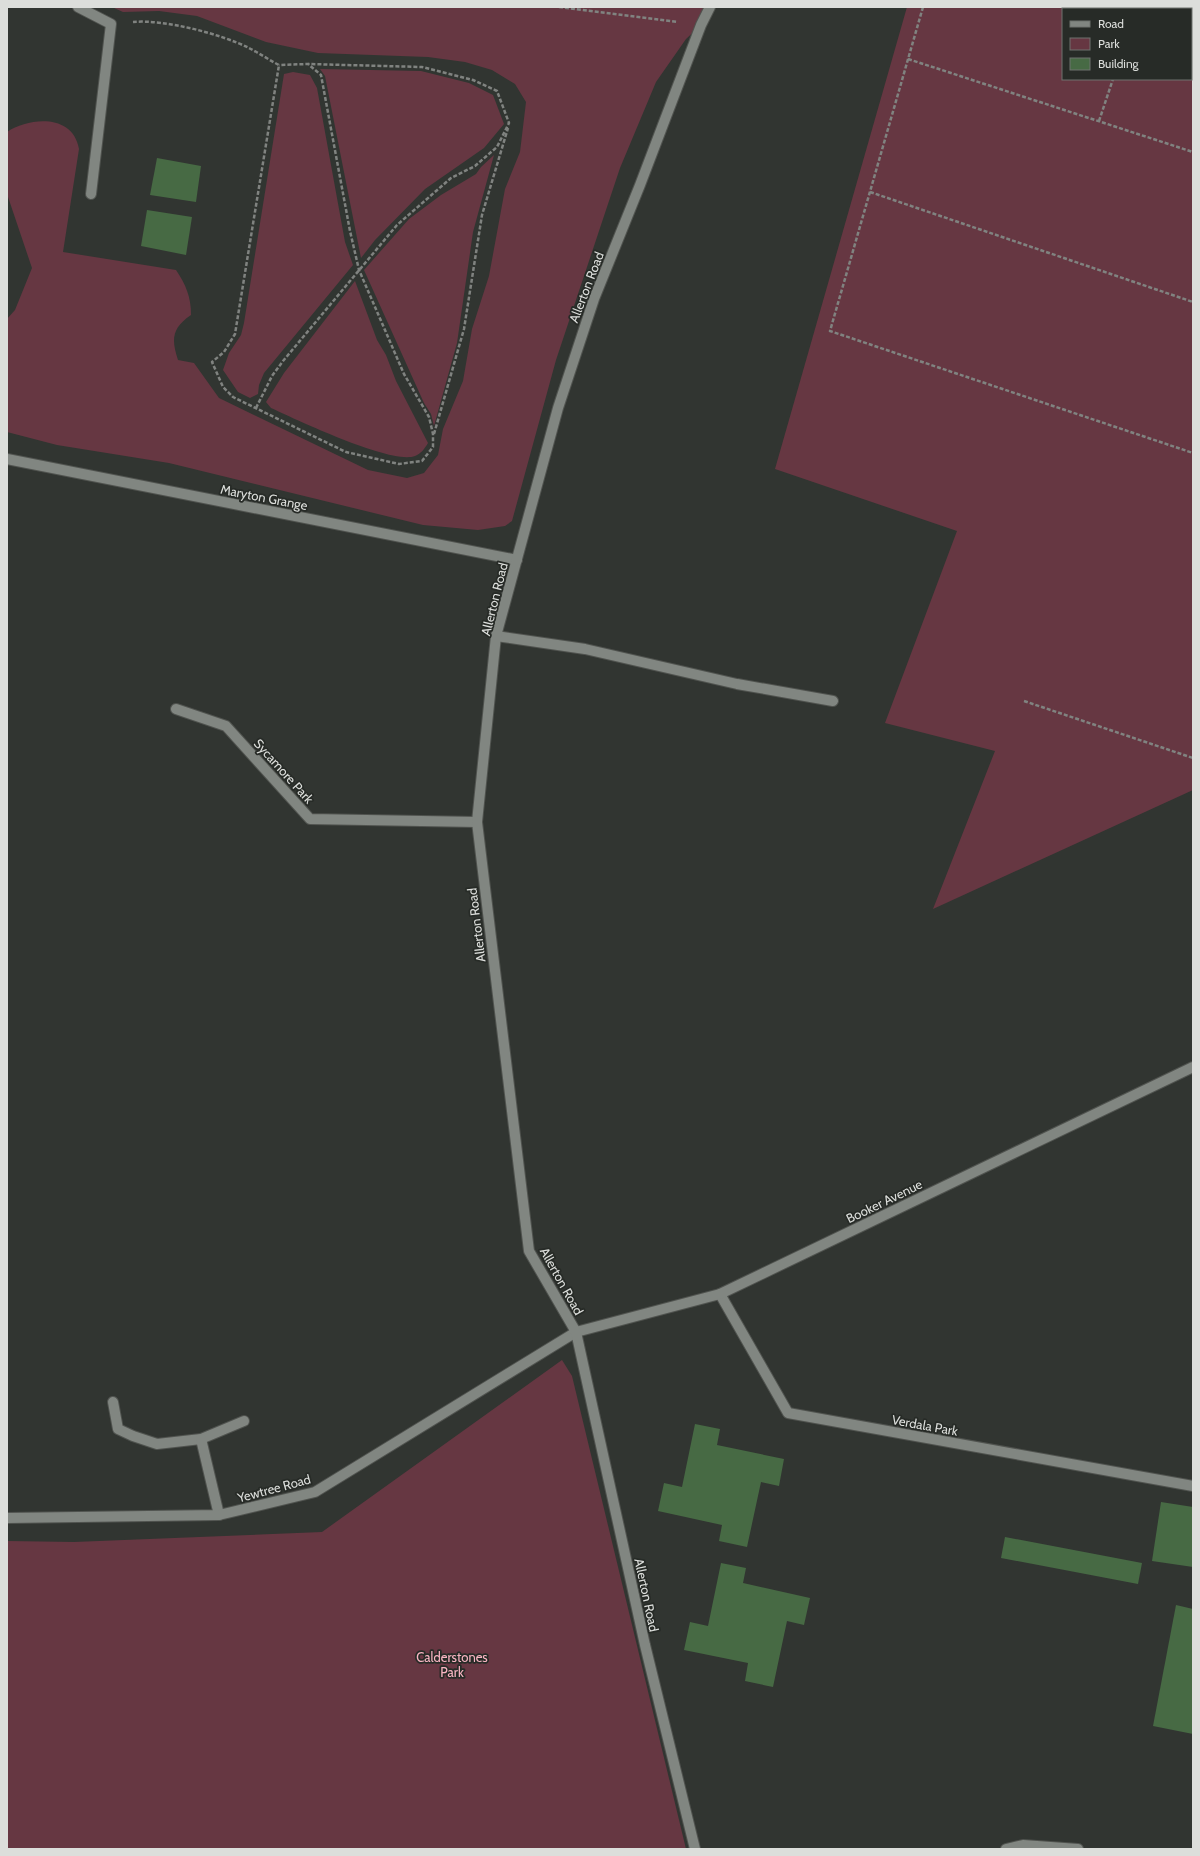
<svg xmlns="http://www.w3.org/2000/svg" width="1200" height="1856" font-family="Cabin,sans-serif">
	<rect width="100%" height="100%" fill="#313531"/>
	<g fill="#663742" fill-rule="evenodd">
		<path d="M 112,7 L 710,7 L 701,25 L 686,39 L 656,82 L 620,168 L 556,360 L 512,521 L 505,526 L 478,530 L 423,525 L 169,463 L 57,445 L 7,432 L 7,319 L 15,310 L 32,268 L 7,194 L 7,132 C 30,117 73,114 79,149 L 63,252 L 176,270 C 186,285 191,297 191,315 C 172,328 171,339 178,360 L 194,363 L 219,398 L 368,470 L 407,478 L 424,473 L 438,455 L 443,429 L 463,381 L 472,329 L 489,276 L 505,189 L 520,152 L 526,102 L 515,84 L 492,70 L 465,62 L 428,57 L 318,53 L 266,42 L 197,16 L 159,11 L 123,12 Z"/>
		<path d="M 907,7 L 1193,7 L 1193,790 L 933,909 L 995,751 L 885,723 L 957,531 L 775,469 ZM 1063,9 L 1191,9 L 1191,79 L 1063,79 Z"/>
		<path d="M 320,69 L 421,71 L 469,83 L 493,95 L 504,124 L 484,148 L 425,189 L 375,240 L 361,258 L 325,76 Z"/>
		<path d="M 293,72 L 310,75 L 317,88 L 345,242 L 353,265 L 264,373 L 259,385 L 258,394 L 250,398 L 238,392 L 223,370 L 229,353 L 241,335 L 244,323 L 284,74 Z"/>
		<path d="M 494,155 L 473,232 L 457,343 L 434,426 L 431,414 L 424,403 L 364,270 L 409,219 L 441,195 L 476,174 L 481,167 Z"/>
		<path d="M 355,281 L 377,340 L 386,355 L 396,381 L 428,443 C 425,448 421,454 415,456 C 392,465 297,420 271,408 L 266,402 L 284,373 Z"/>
		<path d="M 562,1360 L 572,1376 L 686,1849 L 7,1849 L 7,1541 L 74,1542 L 322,1532 Z"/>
	</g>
	<g fill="#476a44">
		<path d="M 157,158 L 201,166 L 196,202 L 150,195 Z"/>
		<path d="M 147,210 L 192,217 L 186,255 L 141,246 Z"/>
		<path d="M 695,1424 L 720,1429 L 717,1445 L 784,1459 L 779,1486 L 761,1482 L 747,1547 L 719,1541 L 722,1525 L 658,1511 L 664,1483 L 682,1487 Z"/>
		<path d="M 1161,1502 L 1193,1507 L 1193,1567 L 1152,1561 Z"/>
		<path d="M 1005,1537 L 1142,1563 L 1138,1584 L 1001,1558 Z"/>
		<path d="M 721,1563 L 746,1568 L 743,1583 L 810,1598 L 804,1625 L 787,1621 L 773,1687 L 745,1681 L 748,1663 L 684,1650 L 690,1622 L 708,1626 Z"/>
		<path d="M 1176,1605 L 1193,1609 L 1193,1734 L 1153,1726 Z"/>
	</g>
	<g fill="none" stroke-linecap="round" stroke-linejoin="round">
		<g stroke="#50534f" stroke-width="12">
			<g id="lane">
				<path d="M 78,7 L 111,24 L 91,194"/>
				<path d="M 496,636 L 585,649 L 737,684 L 833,701"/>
				<path d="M 113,1402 L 118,1429 L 133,1436 L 157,1444 L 201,1439 L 244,1421"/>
				<path d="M 201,1439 L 219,1515"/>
			</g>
		</g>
		<g stroke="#50534f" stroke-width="12">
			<g id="street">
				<path d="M 7,459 L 517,560"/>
				<path d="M 176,709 L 226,726 L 310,819 L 477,822"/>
				<path d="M 720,1294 L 788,1413 L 1193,1486"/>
				<path d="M 7,1518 L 219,1515 L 315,1492 L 576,1332 L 720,1294 L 1193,1067"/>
				<path d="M 695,1849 L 645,1645 L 576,1332 L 529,1251 L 477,822 L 496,636 L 558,408 L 594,299 L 640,185 L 701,25 L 710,7"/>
				<path d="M 1006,1849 L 1023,1845 L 1078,1849"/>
			</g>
		</g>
		<g stroke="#808380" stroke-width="2.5" stroke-dasharray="4 2" stroke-linecap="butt">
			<path d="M 559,7 L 678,22"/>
			<path d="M 923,7 L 830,331 L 1193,453"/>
			<path d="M 1136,9 L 1136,7"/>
			<path d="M 133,22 C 164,19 221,34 249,48 C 259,53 269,60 279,65 L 235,334 L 224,352 L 212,362 L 223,387 L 233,397 L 346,452 L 399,464 L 422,461 L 433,447 L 433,434 L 429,417 L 404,374 L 359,270 L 350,231 L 321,75 L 308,64 L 279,65"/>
			<path d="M 908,59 L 1193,152"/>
			<path d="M 1099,121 L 1113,79"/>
			<path d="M 870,192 L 1193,302"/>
			<path d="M 256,408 L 272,376 L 283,361 L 397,225 L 451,178 L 475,166 L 497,147 L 509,123 L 497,91 L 473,80 L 422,67 L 308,64"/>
			<path d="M 434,434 L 464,329 L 482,215 L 508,128"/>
			<path d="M 1024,701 L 1193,758"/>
		</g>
		<use href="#lane" stroke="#818681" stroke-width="10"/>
		<use href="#street" stroke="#818681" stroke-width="10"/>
	</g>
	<g text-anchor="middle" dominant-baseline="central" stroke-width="3.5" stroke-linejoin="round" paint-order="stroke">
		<g font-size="13" fill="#dcdedb" stroke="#272b27">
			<text transform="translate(586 287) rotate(-69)">Allerton Road</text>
			<text transform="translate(264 497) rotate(11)">Maryton Grange</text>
			<text transform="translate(494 599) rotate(-76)">Allerton Road</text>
			<text transform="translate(284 771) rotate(48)">Sycamore Park</text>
			<text transform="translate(476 925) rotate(-97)">Allerton Road</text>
			<text transform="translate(884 1201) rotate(-26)">Booker Avenue</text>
			<text transform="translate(562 1281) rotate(61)">Allerton Road</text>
			<text transform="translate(925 1425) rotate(10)">Verdala Park</text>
			<text transform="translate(274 1488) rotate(-15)">Yewtree Road</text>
			<text transform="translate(647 1595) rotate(78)">Allerton Road</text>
		</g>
		<g font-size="13" fill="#f9b5c3" stroke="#272b27">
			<text x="452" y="1657">Calderstones<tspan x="452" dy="15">Park</tspan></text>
		</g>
	</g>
	<rect width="1200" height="1856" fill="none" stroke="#dcdedb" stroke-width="16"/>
	<rect x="1062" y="8" width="130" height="72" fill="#272b27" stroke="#6f736f"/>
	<rect x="1070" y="21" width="20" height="6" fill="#818681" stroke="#6f736f"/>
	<text x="1098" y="28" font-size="12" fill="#dcdedb">Road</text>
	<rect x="1070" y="38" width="20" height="12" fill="#663742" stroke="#6f736f"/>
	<text x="1098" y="48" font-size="12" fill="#dcdedb">Park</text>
	<rect x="1070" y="58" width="20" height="12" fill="#476a44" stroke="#6f736f"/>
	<text x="1098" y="68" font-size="12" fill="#dcdedb">Building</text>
</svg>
